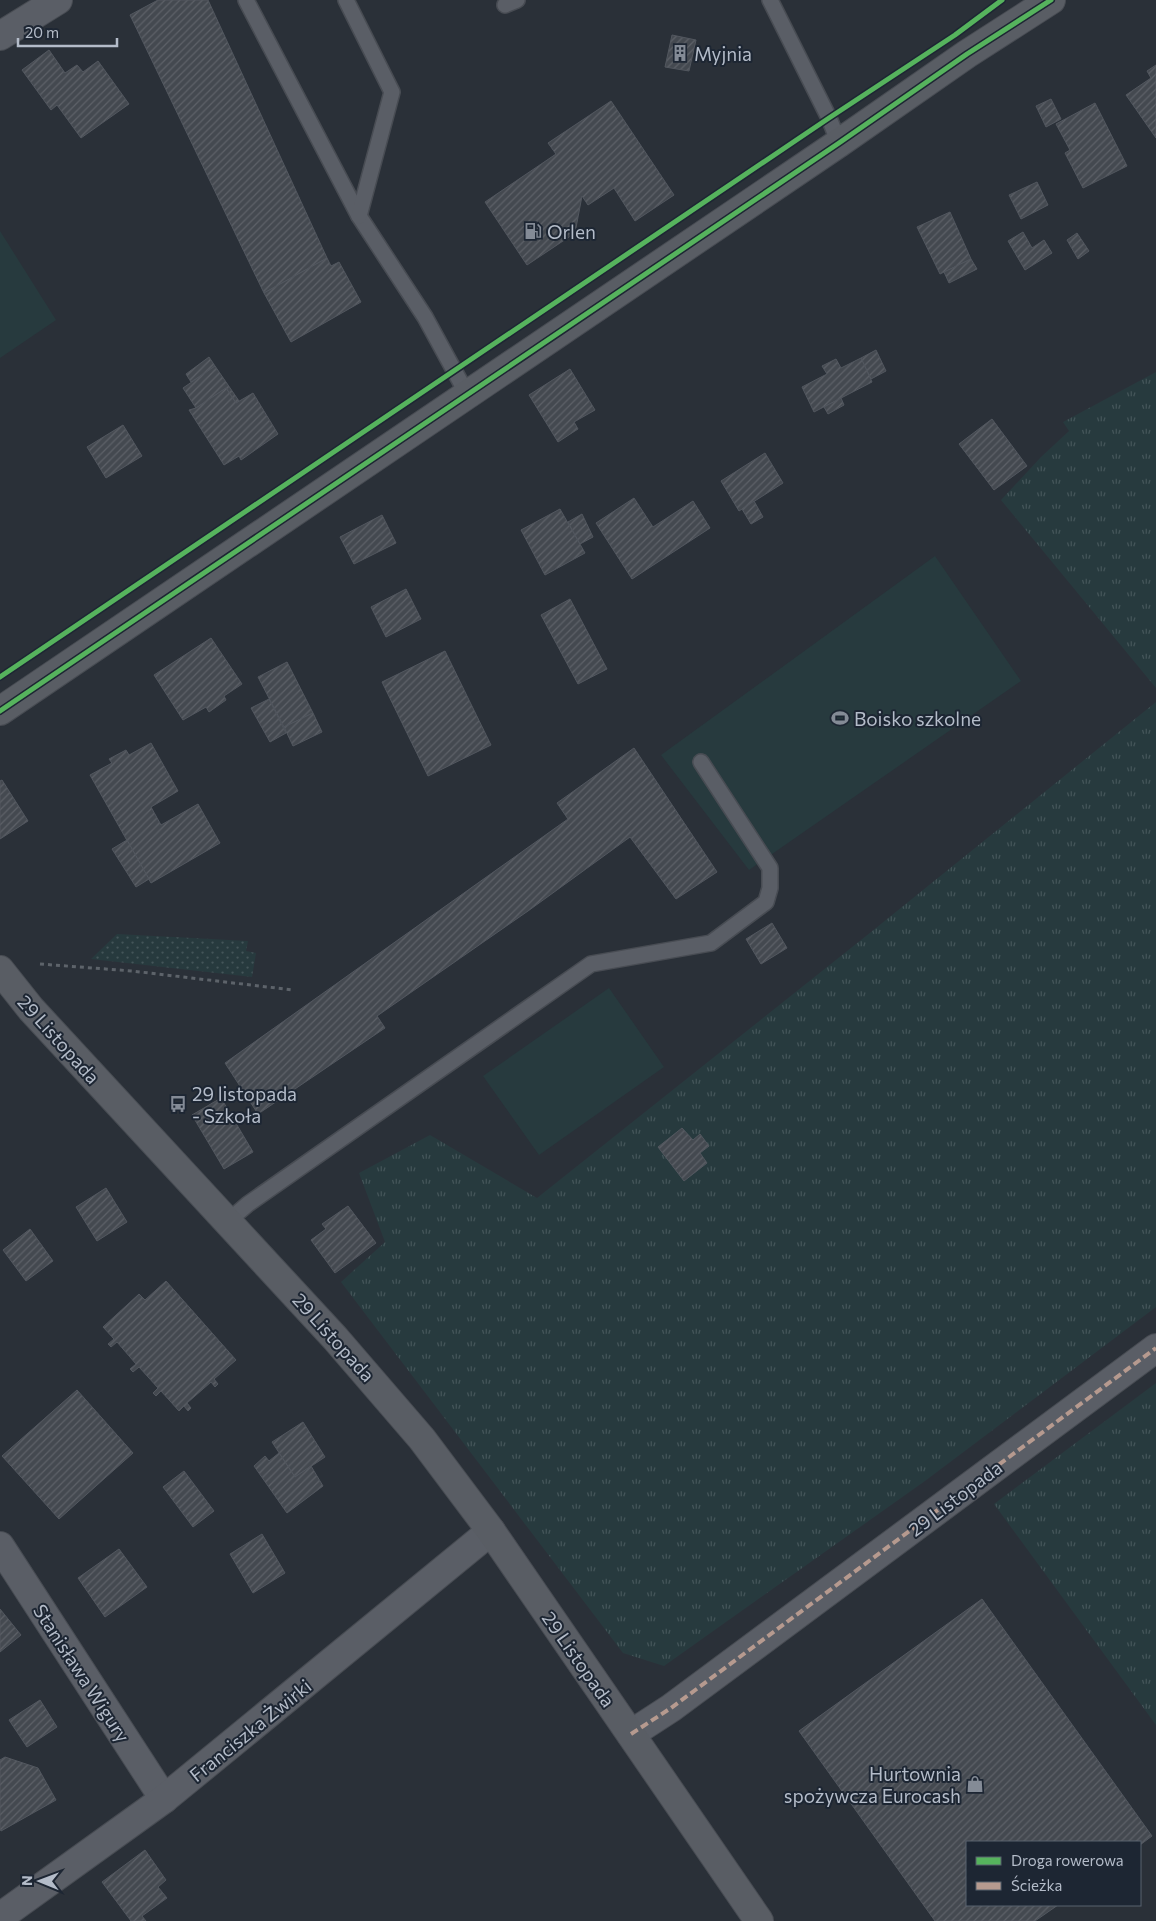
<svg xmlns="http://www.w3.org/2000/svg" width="1156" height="1921" font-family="Commissioner,sans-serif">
	<defs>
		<pattern id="grass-tufts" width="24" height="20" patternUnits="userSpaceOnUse" patternTransform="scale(1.25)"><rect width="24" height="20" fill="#273a3e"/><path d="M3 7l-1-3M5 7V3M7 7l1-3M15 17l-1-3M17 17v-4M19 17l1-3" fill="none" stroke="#445559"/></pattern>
		<pattern id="park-dots" width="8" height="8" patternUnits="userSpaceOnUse" patternTransform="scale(1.25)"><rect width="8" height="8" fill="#273a3e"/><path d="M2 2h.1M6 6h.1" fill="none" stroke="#445559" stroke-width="1.8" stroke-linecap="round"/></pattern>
		<pattern id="building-hatch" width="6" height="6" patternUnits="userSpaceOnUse" patternTransform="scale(1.25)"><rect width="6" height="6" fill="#444950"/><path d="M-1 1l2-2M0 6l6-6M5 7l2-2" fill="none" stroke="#5d6168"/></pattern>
	</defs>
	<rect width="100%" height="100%" fill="#2a3038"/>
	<g fill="url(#grass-tufts)">
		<path d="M 1156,372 L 1156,688 L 1001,500 L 1041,457 L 1069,431 L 1063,422 Z"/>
		<path d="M 1156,702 L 1156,1307 L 925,1481 L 664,1666 L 623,1653 L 341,1282 L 385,1242 L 359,1173 L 430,1135 L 537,1198 L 871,932 Z"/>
		<path d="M 1156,1383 L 1156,1725 L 994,1504 Z"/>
	</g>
	<path fill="url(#park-dots)" d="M 117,934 L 248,941 L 246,951 L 256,953 L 252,977 L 91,959 Z"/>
	<g fill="#273a3e">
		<path d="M 0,231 L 56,320 L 0,358 Z"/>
		<path d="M 935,556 L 1021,681 L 749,870 L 661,755 Z"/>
		<path d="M 609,988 L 664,1067 L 539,1155 L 483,1076 Z"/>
	</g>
	<g fill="url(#building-hatch)" stroke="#52575f">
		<path d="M 158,0 L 208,0 L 327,258 L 264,293 L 130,15 Z"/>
		<path d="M 672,35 L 696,40 L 689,71 L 665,67 Z"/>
		<path d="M 49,50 L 65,73 L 77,65 L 83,72 L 98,61 L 129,104 L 81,138 L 57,105 L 51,110 L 22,70 Z"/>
		<path d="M 1156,65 L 1156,138 L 1126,95 L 1151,78 L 1147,71 Z"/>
		<path d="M 1051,99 L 1061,119 L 1046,127 L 1036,106 Z"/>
		<path d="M 611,101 L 674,195 L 635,221 L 614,188 L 588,205 L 582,196 L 575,233 L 527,265 L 485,202 L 556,154 L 548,143 Z"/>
		<path d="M 1095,103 L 1127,166 L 1083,188 L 1065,153 L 1070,150 L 1056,124 Z"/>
		<path d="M 1037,182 L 1048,205 L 1021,219 L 1009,195 Z"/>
		<path d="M 950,212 L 971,259 L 940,274 L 917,227 Z"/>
		<path d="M 1023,232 L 1032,248 L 1044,240 L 1052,253 L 1025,270 L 1008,241 Z"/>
		<path d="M 1077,233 L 1089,251 L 1078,259 L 1067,240 Z"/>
		<path d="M 327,258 L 331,266 L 339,262 L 361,302 L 291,342 L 264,293 Z"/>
		<path d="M 971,259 L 977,269 L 949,283 L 944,272 Z"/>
		<path d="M 876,350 L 886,371 L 871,379 L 861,358 Z"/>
		<path d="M 209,357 L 215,366 L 191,382 L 186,374 Z"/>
		<path d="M 861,358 L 872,382 L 814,412 L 802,387 L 827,374 L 822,366 L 836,359 L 841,368 Z"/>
		<path d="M 215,366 L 239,401 L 236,403 L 226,388 L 196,408 L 183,388 Z"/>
		<path d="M 570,369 L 595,410 L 574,422 L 578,429 L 558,442 L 529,395 Z"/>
		<path d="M 226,388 L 236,403 L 253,393 L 278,434 L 241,460 L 239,456 L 224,465 L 189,410 L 196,408 Z"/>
		<path d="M 841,398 L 844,405 L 828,414 L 824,407 Z"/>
		<path d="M 992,419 L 1027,466 L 994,490 L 959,444 Z"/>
		<path d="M 123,425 L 142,456 L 106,478 L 87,447 Z"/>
		<path d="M 765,453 L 783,483 L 739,511 L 721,481 Z"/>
		<path d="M 634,498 L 653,527 L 693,501 L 710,528 L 632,579 L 596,523 Z"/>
		<path d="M 754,501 L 763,517 L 751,524 L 742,509 Z"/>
		<path d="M 560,509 L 585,553 L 545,575 L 521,530 Z"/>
		<path d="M 582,514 L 593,537 L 580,544 L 568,522 Z"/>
		<path d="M 382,515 L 396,543 L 354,564 L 340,537 Z"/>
		<path d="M 406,589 L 421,619 L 386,637 L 371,607 Z"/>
		<path d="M 570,599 L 607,669 L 578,684 L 541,615 Z"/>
		<path d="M 211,638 L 242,684 L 224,696 L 226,700 L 209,712 L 206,707 L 183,720 L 154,675 Z"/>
		<path d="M 445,651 L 491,745 L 428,776 L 382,682 Z"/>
		<path d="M 287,662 L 313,713 L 284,727 L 258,677 Z"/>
		<path d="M 269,699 L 286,733 L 270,742 L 251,708 Z"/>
		<path d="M 313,713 L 322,732 L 293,746 L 284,727 Z"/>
		<path d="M 151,743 L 178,791 L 151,807 L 161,825 L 198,804 L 220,843 L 151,883 L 90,775 L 112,763 L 109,759 L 126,750 L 129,755 Z"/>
		<path d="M 634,748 L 717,872 L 676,899 L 630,837 L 528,911 L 377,1016 L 385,1028 L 258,1114 L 225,1063 L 568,819 L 557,803 Z"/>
		<path d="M 2,780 L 28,821 L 0,839 L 0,781 Z"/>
		<path d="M 127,840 L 149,879 L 136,887 L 112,849 Z"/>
		<path d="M 772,923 L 787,948 L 761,964 L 746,939 Z"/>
		<path d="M 221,1098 L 253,1152 L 224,1169 L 192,1115 Z"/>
		<path d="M 682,1128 L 693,1140 L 700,1134 L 709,1146 L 700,1153 L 707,1163 L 684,1181 L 658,1147 Z"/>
		<path d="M 106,1188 L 127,1222 L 97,1241 L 76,1207 Z"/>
		<path d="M 348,1206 L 376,1243 L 335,1273 L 311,1240 L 326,1229 L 322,1224 Z"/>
		<path d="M 30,1229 L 53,1261 L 26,1281 L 3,1250 Z"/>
		<path d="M 166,1281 L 236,1360 L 214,1379 L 218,1384 L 215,1387 L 211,1382 L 187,1403 L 191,1408 L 188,1411 L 184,1406 L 179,1411 L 161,1391 L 156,1396 L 153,1393 L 158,1388 L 139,1367 L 133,1372 L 130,1369 L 136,1364 L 117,1342 L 111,1347 L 108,1344 L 114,1339 L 103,1327 L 139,1294 L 145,1300 Z"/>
		<path d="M 77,1390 L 133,1453 L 59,1519 L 2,1456 Z"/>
		<path d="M 303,1422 L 325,1457 L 295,1477 L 272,1442 Z"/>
		<path d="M 279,1453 L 295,1477 L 311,1466 L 323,1486 L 287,1513 L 254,1466 L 265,1456 L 269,1461 Z"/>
		<path d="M 184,1471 L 214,1511 L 193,1527 L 163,1487 Z"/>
		<path d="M 262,1534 L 285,1573 L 253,1593 L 230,1554 Z"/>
		<path d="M 119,1549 L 147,1587 L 105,1617 L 78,1578 Z"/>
		<path d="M 982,1599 L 1152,1836 L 1140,1845 L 1140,1842 L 967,1842 L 967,1905 L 1058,1905 L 1035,1921 L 935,1921 L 799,1731 Z"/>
		<path d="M 0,1609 L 21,1635 L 0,1652 Z"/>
		<path d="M 40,1700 L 57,1727 L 27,1747 L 9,1720 Z"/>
		<path d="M 5,1757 L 38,1768 L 56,1800 L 1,1831 L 0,1829 L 0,1760 Z"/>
		<path d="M 145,1850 L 166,1880 L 158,1887 L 167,1898 L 142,1916 L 146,1921 L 131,1921 L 102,1882 Z"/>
	</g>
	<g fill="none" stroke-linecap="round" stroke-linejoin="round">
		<g stroke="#484c53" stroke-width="18">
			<g id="lane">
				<path d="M 246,0 L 359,216 L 425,317 L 467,394"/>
				<path d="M 346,0 L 392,92 L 359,216"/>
				<path d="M 770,0 L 829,118 L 839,143"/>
				<path d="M 505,5 L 517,0"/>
				<path d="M 227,1222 L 248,1204 L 591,964 L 711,943 L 766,902 L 770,888 L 770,868 L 701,762"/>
			</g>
		</g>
		<g stroke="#484c53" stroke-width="30">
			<g id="street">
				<path d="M 0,36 L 58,0"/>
				<path d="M 0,1546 L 164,1799"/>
				<path d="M 631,1734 L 671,1708 L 1156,1348"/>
				<path d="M 0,1917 L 164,1799 L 491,1531"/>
			</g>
		</g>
		<g stroke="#484c53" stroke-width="30">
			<g id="secondary">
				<path d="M 0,711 L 839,143 L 967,54 L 1051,0"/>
				<path d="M 0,970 L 31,1009 L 335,1338 L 422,1439 L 491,1531 L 759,1921"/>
			</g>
		</g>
		<path stroke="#5d636a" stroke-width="3" stroke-dasharray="4 4" stroke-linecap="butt" d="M 40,964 L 132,971 L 293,990"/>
		<use href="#lane" stroke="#5a5e66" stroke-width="15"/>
		<use href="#street" stroke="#5a5e66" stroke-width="28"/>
		<use href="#secondary" stroke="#595d64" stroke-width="28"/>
		<path stroke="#b69a8f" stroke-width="4" stroke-dasharray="8 4" stroke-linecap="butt" d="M 631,1734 L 671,1708 L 1156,1348"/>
		<g stroke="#1d2633" stroke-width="8">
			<g id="cycleway">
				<path d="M 0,677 L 829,118 L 955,35 L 1002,0"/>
				<path d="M 0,711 L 839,143 L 967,54 L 1051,0"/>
			</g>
		</g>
		<use href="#cycleway" stroke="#56b35d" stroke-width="5"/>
	</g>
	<defs>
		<g id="building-bare" transform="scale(1.35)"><path d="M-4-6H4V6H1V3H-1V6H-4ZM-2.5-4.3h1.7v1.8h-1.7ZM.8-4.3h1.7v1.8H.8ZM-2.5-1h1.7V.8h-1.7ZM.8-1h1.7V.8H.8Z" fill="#848b96" stroke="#1d2633" stroke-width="2.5" paint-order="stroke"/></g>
		<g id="fuel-bare" transform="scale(1.35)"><path d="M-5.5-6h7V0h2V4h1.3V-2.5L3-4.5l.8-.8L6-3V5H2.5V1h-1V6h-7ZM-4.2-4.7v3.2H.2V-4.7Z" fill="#848b96" stroke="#1d2633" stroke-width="2.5" paint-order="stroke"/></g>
		<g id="stadium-bare" transform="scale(1.35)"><path d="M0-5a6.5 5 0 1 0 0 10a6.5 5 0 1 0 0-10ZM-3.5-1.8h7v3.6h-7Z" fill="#848b96" stroke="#1d2633" stroke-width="2.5" paint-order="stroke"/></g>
		<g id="bus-bare" transform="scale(1.35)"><path d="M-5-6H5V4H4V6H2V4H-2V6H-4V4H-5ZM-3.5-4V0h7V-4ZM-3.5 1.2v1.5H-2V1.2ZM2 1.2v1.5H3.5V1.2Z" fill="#848b96" stroke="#1d2633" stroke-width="2.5" paint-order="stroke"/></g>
		<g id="shop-bare" transform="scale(1.35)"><path d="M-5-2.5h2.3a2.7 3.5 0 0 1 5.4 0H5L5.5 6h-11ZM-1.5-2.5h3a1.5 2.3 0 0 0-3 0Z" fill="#848b96" stroke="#1d2633" stroke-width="2.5" paint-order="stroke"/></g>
	</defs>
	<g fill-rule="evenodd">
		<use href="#building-bare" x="680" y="53"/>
		<use href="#fuel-bare" x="533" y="231"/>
		<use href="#stadium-bare" x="840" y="718"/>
		<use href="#bus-bare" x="178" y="1104"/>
		<use href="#shop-bare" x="975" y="1784"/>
	</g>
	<g text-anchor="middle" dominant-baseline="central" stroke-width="4" stroke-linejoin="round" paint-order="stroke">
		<g font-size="19" fill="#b4bcc9" stroke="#1d2633" text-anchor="start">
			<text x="694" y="53">Myjnia</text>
			<text x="547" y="231">Orlen</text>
			<text x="854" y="718">Boisko szkolne</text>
			<text x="192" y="1093">29 listopada<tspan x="192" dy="22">- Szkoła</tspan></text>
			<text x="961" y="1773" text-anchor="end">Hurtownia<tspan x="961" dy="22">spożywcza Eurocash</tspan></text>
		</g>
		<g font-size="19" fill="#b4bcc9" stroke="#1d2633">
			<text transform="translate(59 1039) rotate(48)">29 Listopada</text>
			<text transform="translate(334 1337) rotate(48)">29 Listopada</text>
			<text transform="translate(955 1498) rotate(-37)">29 Listopada</text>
			<text transform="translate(579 1659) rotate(55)">29 Listopada</text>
			<text transform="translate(82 1673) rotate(57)">Stanisława Wigury</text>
			<text transform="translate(250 1730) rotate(-39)">Franciszka Żwirki</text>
		</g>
	</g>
	<rect x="966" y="1841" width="175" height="65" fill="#1d2633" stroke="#59626f"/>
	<rect x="976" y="1857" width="25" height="8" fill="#56b35d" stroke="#59626f"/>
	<text x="1011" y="1866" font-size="15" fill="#b4bcc9">Droga rowerowa</text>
	<rect x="976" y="1882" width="25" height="8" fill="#b69a8f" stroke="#59626f"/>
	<text x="1011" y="1891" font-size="15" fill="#b4bcc9">Ścieżka</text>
	<g transform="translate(40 1881) rotate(271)" stroke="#1d2633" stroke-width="4" paint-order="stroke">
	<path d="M0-4L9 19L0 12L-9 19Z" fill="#b4bcc9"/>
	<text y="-8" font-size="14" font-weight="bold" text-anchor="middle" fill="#b4bcc9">N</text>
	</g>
	<path d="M18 38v8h99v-8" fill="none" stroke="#b4bcc9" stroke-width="2.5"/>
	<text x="25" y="38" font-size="15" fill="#b4bcc9" stroke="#1d2633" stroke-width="4" paint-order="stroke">20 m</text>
</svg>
